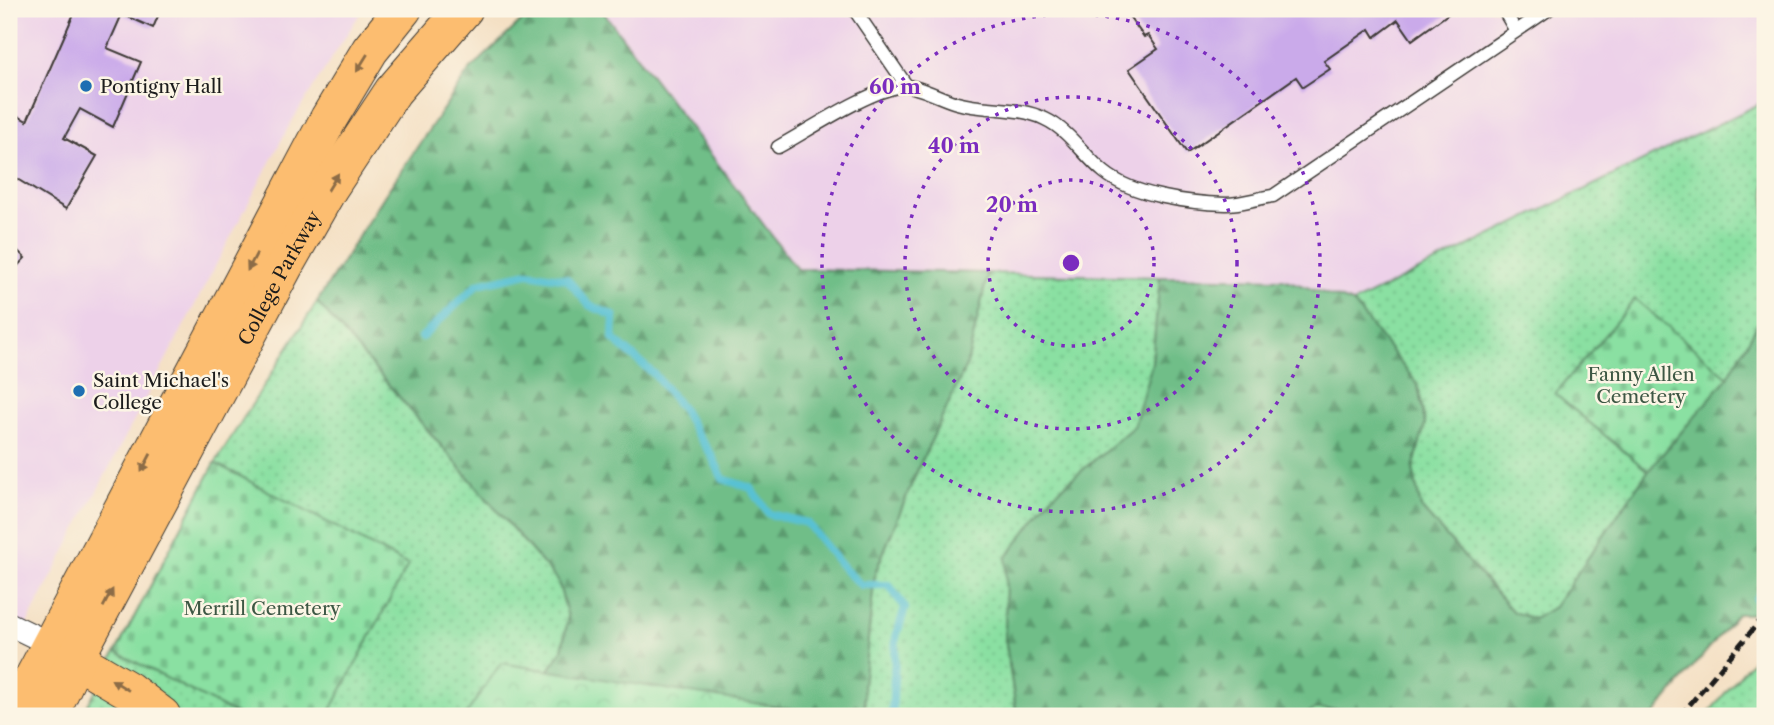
<svg xmlns="http://www.w3.org/2000/svg" width="1774" height="725" font-family="'Libre Caslon Text',serif">
	<defs>
		<pattern id="grass-dots" width="8" height="8" patternUnits="userSpaceOnUse" patternTransform="scale(1.75)"><rect width="8" height="8" fill="#8ae0a2"/><path d="M2 2h.1M6 6h.1" fill="none" stroke="#76c08b" stroke-width="1.8" stroke-linecap="round"/></pattern>
		<pattern id="forest-firs" width="22" height="20" patternUnits="userSpaceOnUse" patternTransform="scale(1.75)"><rect width="22" height="20" fill="#6fbe88"/><path d="M5 1l3.5 6h-7zM16 11l3.5 6h-7z" fill="#5a9a6e"/></pattern>
		<pattern id="cemetery-stones" width="16" height="16" patternUnits="userSpaceOnUse" patternTransform="scale(1.75)"><rect width="16" height="16" fill="#8ae0a2"/><path d="M2 7V4a2 2 0 0 1 4 0v3zM10 15v-3a2 2 0 0 1 4 0v3z" fill="#76c08b"/></pattern>
		<pattern id="park-crowns" width="20" height="18" patternUnits="userSpaceOnUse" patternTransform="scale(1.75)"><rect width="20" height="18" fill="#8ae0a2"/><path d="M2 6a3 3 0 1 1 6 0M12 15a3 3 0 1 1 6 0" fill="none" stroke="#76c08b"/></pattern>
	</defs>
	<rect width="100%" height="100%" fill="#fcf5e5"/>
	<filter id="ink" filterUnits="userSpaceOnUse"><feTurbulence type="fractalNoise" baseFrequency=".0143" numOctaves="2"/><feDisplacementMap in="SourceGraphic" scale="14" xChannelSelector="R" yChannelSelector="G"/><feConvolveMatrix kernelMatrix="1 2 1 2 8 2 1 2 1" color-interpolation-filters="sRGB"/></filter>
	<filter id="wash" filterUnits="userSpaceOnUse"><feTurbulence type="fractalNoise" baseFrequency=".00686" numOctaves="4" result="noise"/><feDisplacementMap in="SourceGraphic" scale="28" xChannelSelector="R" yChannelSelector="G"/><feGaussianBlur stdDeviation="1.57" result="paint"/><feColorMatrix in="noise" values="0 0 0 0 0 0 0 0 0 0 0 0 0 0 0 0 0 1.4 0 .05"/><feComposite in="paint" operator="in"/></filter>
	<g filter="url(#wash)">
		<rect width="100%" height="100%" fill="#f4e0c4"/>
		<g fill="#edd1e9">
			<path d="M 9,9 L 363,9 L 290,124 L 9,658 Z"/>
			<path d="M 601,9 L 1765,9 L 1765,101 L 1353,303 L 1283,279 L 797,269 Z"/>
		</g>
		<g fill="url(#grass-dots)" stroke="#537e5f" stroke-width="2">
			<path d="M 1765,101 L 1765,250 L 1760,320 L 1728,377 L 1635,300 L 1555,394 L 1648,471 L 1554,607 L 1534,619 L 1513,612 L 1421,508 L 1413,469 L 1425,424 L 1418,385 L 1353,303 Z"/>
			<path d="M 988,273 L 1160,277 L 1152,363 L 1134,426 L 1051,497 L 1005,638 L 1017,716 L 866,716 L 863,686 L 875,573 L 917,471 L 967,364 Z"/>
			<path d="M 317,302 L 558,581 L 568,617 L 562,651 L 518,716 L 82,716 L 215,463 Z"/>
			<path d="M 1765,645 L 1765,716 L 1706,716 Z"/>
			<path d="M 1315,709 L 1375,709 L 1381,716 L 1303,716 Z"/>
		</g>
		<g fill="url(#forest-firs)" stroke="#466d52" stroke-width="2">
			<path d="M 534,9 L 601,9 L 797,269 L 988,273 L 967,364 L 917,471 L 875,573 L 863,686 L 866,716 L 518,716 L 562,651 L 568,617 L 558,581 L 317,302 L 384,196 L 469,71 Z"/>
			<path d="M 1765,250 L 1765,614 L 1737,614 L 1653,716 L 1381,716 L 1375,709 L 1315,709 L 1303,716 L 1017,716 L 1005,638 L 1006,558 L 1051,497 L 1134,426 L 1152,363 L 1160,277 L 1283,279 L 1353,303 L 1418,385 L 1425,424 L 1413,469 L 1421,508 L 1513,612 L 1534,619 L 1554,607 L 1648,471 L 1728,377 L 1760,320 Z"/>
		</g>
		<g fill="url(#cemetery-stones)" stroke="#537e5f" stroke-width="2">
			<path d="M 1635,299 L 1728,377 L 1648,471 L 1555,394 Z"/>
			<path d="M 215,463 L 408,565 L 328,716 L 239,716 L 116,652 Z"/>
		</g>
		<path fill="url(#park-crowns)" stroke="#537e5f" stroke-width="2" d="M 501,663 L 837,716 L 465,716 Z"/>
		<g fill="none" stroke-linecap="round" stroke-linejoin="round">
			<g stroke="#58c1d3" stroke-width="8">
				<path d="M 422,337 L 478,284 L 528,273 L 567,279 L 589,305 L 614,316 L 613,339 L 654,374 L 683,410 L 696,433 L 711,454 L 723,479 L 751,488 L 769,514 L 807,523 L 845,570 L 861,585 L 889,585 L 905,608 L 896,637 L 892,716"/>
				<path d="M 1756,599 L 1765,588"/>
			</g>
		</g>
		<g id="blocks">
			<g fill="#caaaea">
				<path d="M 76,9 L 161,9 L 153,28 L 122,14 L 107,48 L 141,62 L 113,127 L 80,109 L 64,138 L 97,156 L 66,209 L 9,174 L 9,111 L 27,121 Z"/>
				<path d="M 1124,9 L 1445,9 L 1448,14 L 1412,40 L 1398,20 L 1375,37 L 1370,29 L 1324,61 L 1330,69 L 1303,87 L 1296,77 L 1187,153 L 1129,69 L 1158,49 L 1148,35 L 1144,37 Z"/>
				<path d="M 9,242 L 25,258 L 9,275 Z"/>
			</g>
		</g>
	</g>
	<g filter="url(#ink)">
		<use href="#blocks" fill-opacity="0" stroke="#3c3935" stroke-width="2"/>
		<g fill="none" stroke-linecap="round" stroke-linejoin="round">
			<g stroke="#3c3935" stroke-width="15">
				<g id="service">
					<path d="M 854,9 L 906,85"/>
					<path d="M 1503,9 L 1516,31"/>
					<path d="M 778,147 C 811,129 867,91 902,86 C 915,84 942,99 957,103 C 986,111 1018,106 1045,119 C 1069,130 1084,156 1104,172 C 1133,196 1189,203 1226,204 C 1241,204 1258,198 1273,196 L 1549,9"/>
				</g>
			</g>
			<g stroke="#3c3935" stroke-width="25">
				<path id="minor" d="M 9,624 L 50,644"/>
			</g>
			<g stroke="#3c3935" stroke-width="39">
				<g id="primary">
					<path d="M 55,647 L 128,690 L 162,716"/>
					<path d="M 13,716 L 329,118 L 370,50 L 403,9"/>
					<path id="s1" d="M 49,716 L 85,640 L 285,265 L 329,188 L 393,91 L 464,9"/>
				</g>
			</g>
			<use href="#service" stroke="#fff" stroke-width="12"/>
			<use href="#minor" stroke="#fff" stroke-width="23"/>
			<use href="#primary" stroke="#fcbd6f" stroke-width="37"/>
			<path stroke="#1c1c1c" stroke-width="5" stroke-dasharray="10 5" stroke-linecap="butt" d="M 1680,716 L 1765,615"/>
		</g>
		<defs><path id="oneway-solid" d="M-6-.8H1V-3.2L6.5 0L1 3.2V.8H-6Z" transform="scale(1.75)"/></defs>
		<g fill="#8c6c46">
			<use href="#oneway-solid" transform="translate(362 63) rotate(122)"/>
			<use href="#oneway-solid" transform="translate(333 182) rotate(-58)"/>
			<use href="#oneway-solid" transform="translate(252 262) rotate(118)"/>
			<use href="#oneway-solid" transform="translate(146 463) rotate(118)"/>
			<use href="#oneway-solid" transform="translate(108 598) rotate(-62)"/>
			<use href="#oneway-solid" transform="translate(120 685) rotate(-148)"/>
		</g>
	</g>
	<g fill="none" stroke="#7b2cbf" stroke-width="3.5" stroke-dasharray="3.5 7">
		<circle cx="1071" cy="263" r="83"/>
		<circle cx="1071" cy="263" r="166"/>
		<circle cx="1071" cy="263" r="249"/>
	</g>
	<g fill="#1f6fb2" stroke="#fcf5e5" stroke-width="2.5">
		<circle cx="86" cy="86" r="7"/>
		<circle cx="79" cy="391" r="7"/>
	</g>
	<g text-anchor="middle" dominant-baseline="central" stroke-width="5" stroke-linejoin="round" paint-order="stroke">
		<g font-size="19" fill="#1c1c1c" stroke="#fcf5e5" text-anchor="start">
			<text x="100" y="86">Pontigny Hall</text>
			<text x="93" y="380">Saint Michael's<tspan x="93" dy="22">College</tspan></text>
		</g>
		<g font-size="19" fill="#1c1c1c" stroke="#fcf5e5">
			<text stroke="none"><textPath href="#s1" startOffset="495">College Parkway</textPath></text>
		</g>
		<g font-size="19" fill="#3d5744" stroke="#fcf5e5">
			<text x="1641" y="374">Fanny Allen<tspan x="1641" dy="22">Cemetery</tspan></text>
			<text x="262" y="608">Merrill Cemetery</text>
		</g>
	</g>
	<circle cx="1071" cy="263" r="10" fill="#7b2cbf" stroke="#fcf5e5" stroke-width="3.5"/>
	<g font-size="21" text-anchor="middle" font-weight="bold" fill="#7b2cbf" stroke="#fcf5e5" stroke-width="5" stroke-linejoin="round" paint-order="stroke">
		<text x="895" y="94">60 m</text>
		<text x="954" y="153">40 m</text>
		<text x="1012" y="212">20 m</text>
	</g>
	<rect width="1774" height="725" fill="none" stroke="#fcf5e5" stroke-width="35"/>
</svg>
